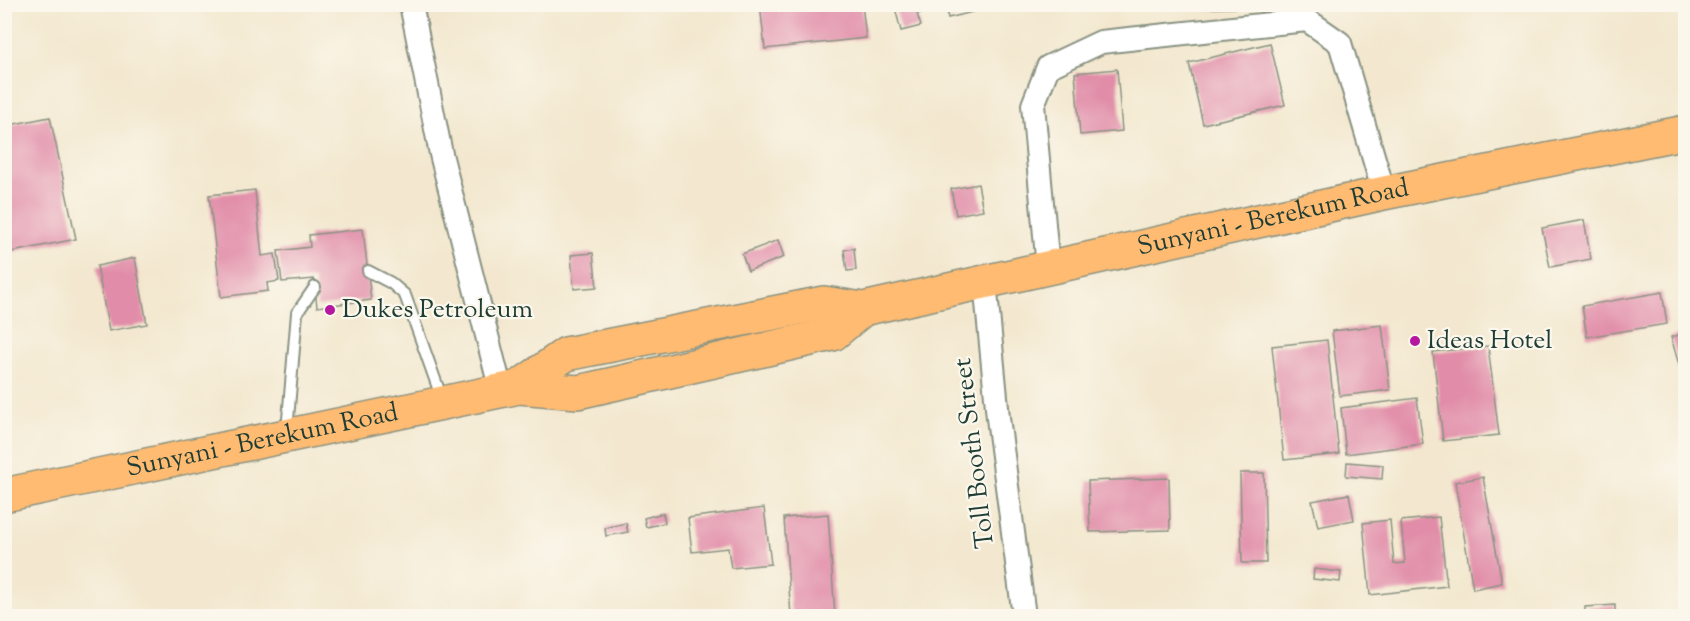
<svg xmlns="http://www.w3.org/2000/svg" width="1690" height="621" font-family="'Sorts Mill Goudy',serif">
	<rect width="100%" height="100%" fill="#fbf7ec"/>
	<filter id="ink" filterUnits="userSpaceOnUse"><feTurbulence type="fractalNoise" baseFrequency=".0167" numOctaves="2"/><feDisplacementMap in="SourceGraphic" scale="12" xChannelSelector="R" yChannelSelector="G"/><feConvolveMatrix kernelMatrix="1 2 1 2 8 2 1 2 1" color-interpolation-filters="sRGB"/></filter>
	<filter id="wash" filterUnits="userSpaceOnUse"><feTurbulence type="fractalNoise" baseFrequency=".008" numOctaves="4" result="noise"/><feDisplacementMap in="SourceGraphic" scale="24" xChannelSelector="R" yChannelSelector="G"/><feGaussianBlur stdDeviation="1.35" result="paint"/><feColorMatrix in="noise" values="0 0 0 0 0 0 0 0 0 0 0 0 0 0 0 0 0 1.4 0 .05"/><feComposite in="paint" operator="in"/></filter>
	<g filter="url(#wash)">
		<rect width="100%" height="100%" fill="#f3e8cf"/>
		<g id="blocks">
			<g fill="#e18da9">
				<path d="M 760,4 L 786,4 L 787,8 L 862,4 L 866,38 L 765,49 Z"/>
				<path d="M 894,4 L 988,4 L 989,8 L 948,18 L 945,6 L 917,14 L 921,26 L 901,31 Z"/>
				<path d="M 1140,4 L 1254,4 L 1254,8 L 1140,9 Z"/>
				<path d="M 1270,43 L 1285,105 L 1203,124 L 1189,63 Z"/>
				<path d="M 1117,69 L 1122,131 L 1080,135 L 1075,73 Z"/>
				<path d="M 50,117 L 76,239 L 12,252 L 4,217 L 4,126 Z"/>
				<path d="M 978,184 L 983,210 L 956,215 L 951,189 Z"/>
				<path d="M 255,190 L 262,256 L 275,254 L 279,281 L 267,283 L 268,291 L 221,297 L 209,195 Z"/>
				<path d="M 1584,220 L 1591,259 L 1550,267 L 1542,228 Z"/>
				<path d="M 363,229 L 371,300 L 317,307 L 314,279 L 282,282 L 278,251 L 310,247 L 309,235 Z"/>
				<path d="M 778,240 L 784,257 L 748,271 L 742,254 Z"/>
				<path d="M 854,248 L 856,270 L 847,271 L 844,250 Z"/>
				<path d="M 593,253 L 597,287 L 574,289 L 571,255 Z"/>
				<path d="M 135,258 L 147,324 L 109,331 L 97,266 Z"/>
				<path d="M 1662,292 L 1667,324 L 1587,337 L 1582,306 Z"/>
				<path d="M 1382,325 L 1390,390 L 1340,396 L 1332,331 Z"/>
				<path d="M 1686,333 L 1686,386 L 1685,386 L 1671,337 Z"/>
				<path d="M 1327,340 L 1339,454 L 1284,460 L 1272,346 Z"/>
				<path d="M 1488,346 L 1499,435 L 1443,441 L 1433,352 Z"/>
				<path d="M 1417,398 L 1423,444 L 1346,454 L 1341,408 Z"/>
				<path d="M 1347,462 L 1383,465 L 1382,479 L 1346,476 Z"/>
				<path d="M 1240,473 L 1264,473 L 1266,563 L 1242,563 Z"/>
				<path d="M 1483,477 L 1502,583 L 1473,589 L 1455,482 Z"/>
				<path d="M 1169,478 L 1170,530 L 1090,532 L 1088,481 Z"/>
				<path d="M 1349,494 L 1354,520 L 1318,527 L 1312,501 Z"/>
				<path d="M 764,508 L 771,564 L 731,568 L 728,548 L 692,552 L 688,518 Z"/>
				<path d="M 663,513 L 665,523 L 646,527 L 644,518 Z"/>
				<path d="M 828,514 L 835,616 L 791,616 L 784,518 Z"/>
				<path d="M 1439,517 L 1447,586 L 1370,595 L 1363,523 L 1390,520 L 1394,564 L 1405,563 L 1401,521 Z"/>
				<path d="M 626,523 L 628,532 L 606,536 L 605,528 Z"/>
				<path d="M 1314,569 L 1341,572 L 1340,582 L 1313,579 Z"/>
				<path d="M 1615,605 L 1615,616 L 1585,616 L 1585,607 Z"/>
			</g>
		</g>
	</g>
	<g filter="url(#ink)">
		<use href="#blocks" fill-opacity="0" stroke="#899282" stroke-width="1.5"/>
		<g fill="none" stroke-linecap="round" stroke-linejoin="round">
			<g stroke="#899282" stroke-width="14">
				<g id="service">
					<path d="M 368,271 L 391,283 L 405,295 L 442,399"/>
					<path d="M 287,431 L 297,313 L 315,287"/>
				</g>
			</g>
			<g stroke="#899282" stroke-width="26">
				<g id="minor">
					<path d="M 411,4 L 441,154 L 501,391"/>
					<path d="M 1048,268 L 1033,105 L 1048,67 L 1101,42 L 1307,20 L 1340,43 L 1384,193"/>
					<path d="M 985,282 L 998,418 L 1024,616"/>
				</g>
			</g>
			<g stroke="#899282" stroke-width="36">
				<g id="primary">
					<path id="s1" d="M 519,387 L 566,354 L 824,303 L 863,309 L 1384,193 L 1686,132"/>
					<path id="s2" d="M 4,495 L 519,387 L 578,392 L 833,334 L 863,309"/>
				</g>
			</g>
			<use href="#service" stroke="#fff" stroke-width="10"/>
			<use href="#minor" stroke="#fff" stroke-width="22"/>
			<use href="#primary" stroke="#ffbb71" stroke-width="33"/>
		</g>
	</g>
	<g fill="#b5179e" stroke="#fbf7ec" stroke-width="2">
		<circle cx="330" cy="310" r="6"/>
		<circle cx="1415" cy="341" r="6"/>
	</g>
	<g text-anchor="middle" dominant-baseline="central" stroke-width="4.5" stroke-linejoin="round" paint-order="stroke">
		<g font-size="26" fill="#1f3d34" stroke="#fbf7ec">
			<text stroke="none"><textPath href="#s1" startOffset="780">Sunyani - Berekum Road</textPath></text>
			<text stroke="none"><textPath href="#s2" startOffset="264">Sunyani - Berekum Road</textPath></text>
			<text transform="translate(975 453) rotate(-97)">Toll Booth Street</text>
		</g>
		<g font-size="26" fill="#1f3d34" stroke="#fbf7ec" text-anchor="start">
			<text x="342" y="310">Dukes Petroleum</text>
			<text x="1427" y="341">Ideas Hotel</text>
		</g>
	</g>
	<rect width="1690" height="621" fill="none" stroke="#fbf7ec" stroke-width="24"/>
</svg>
